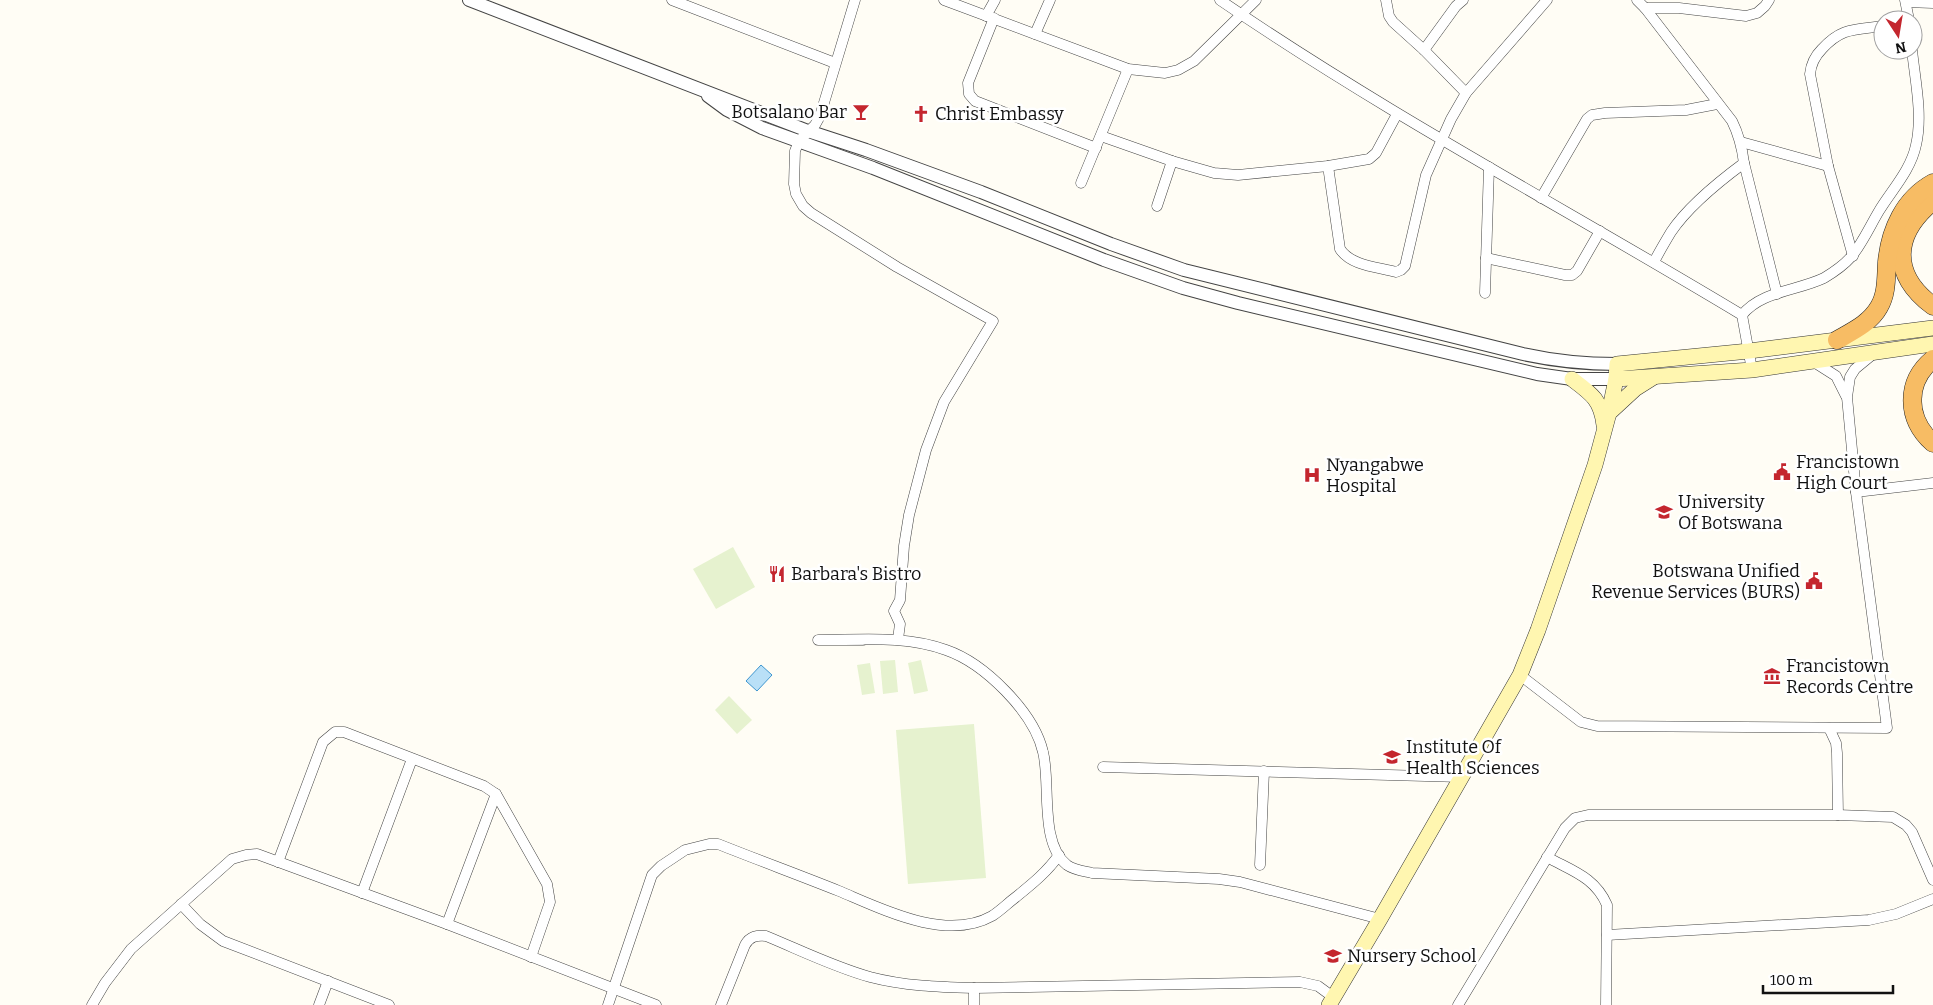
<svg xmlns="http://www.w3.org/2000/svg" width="1933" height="1005" font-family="Bitter,serif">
	<rect width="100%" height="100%" fill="#fffdf5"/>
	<g fill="#e6f2cf">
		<path d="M 733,547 L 755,587 L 716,609 L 693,569 Z"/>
		<path d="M 895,660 L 898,692 L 883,694 L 880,661 Z"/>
		<path d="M 921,660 L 928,691 L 914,694 L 908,663 Z"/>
		<path d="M 870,663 L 875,693 L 862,695 L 857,665 Z"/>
		<path d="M 729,696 L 752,720 L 737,734 L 715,710 Z"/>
		<path d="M 974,724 L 986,878 L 908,884 L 896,730 Z"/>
	</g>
	<path fill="#b9e0f7" stroke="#3f96cf" d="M 761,665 L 772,675 L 757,691 L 746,681 Z"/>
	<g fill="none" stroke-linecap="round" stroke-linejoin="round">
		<g stroke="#444" stroke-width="11">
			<g id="minor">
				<path d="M 672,0 L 835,63"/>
				<path d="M 855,0 L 820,116 L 815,125 L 799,141 L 795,151 L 794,184 L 796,194 L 803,206 L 811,213 L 897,267 L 993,321 L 944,402 L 926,450 L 909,515 L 904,546 L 900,600 L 894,611 L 900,624 L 898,639"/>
				<path d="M 944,0 L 1128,69 L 1165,73 L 1178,70 L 1194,61 L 1256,0"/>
				<path d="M 1220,0 C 1388,115 1568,210 1742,315 L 1752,370"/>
				<path d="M 1386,0 L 1389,16 L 1393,22 L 1424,50 L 1466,93"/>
				<path d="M 1637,0 L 1645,8 L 1732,121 C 1739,135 1742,147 1744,163 L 1777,294"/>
				<path d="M 1905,0 L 1909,20"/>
				<path d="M 1906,2 L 1933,3"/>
				<path d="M 1645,8 L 1679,8 L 1746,16 L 1757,13 L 1765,6 L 1769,0"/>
				<path d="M 986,16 L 995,0"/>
				<path d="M 994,18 L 968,83 L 969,94 L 975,101 L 1096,148"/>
				<path d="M 1035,34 L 1050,0"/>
				<path d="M 1424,50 L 1456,6 L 1463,0"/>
				<path d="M 1101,136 L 1172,161 L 1214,173 L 1238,175 L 1328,166 L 1369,159 L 1376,153 L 1397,114"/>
				<path d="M 1741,142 L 1828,166"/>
				<path d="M 1328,166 L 1340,249 C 1351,266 1378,267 1396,272 L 1401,270 L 1405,266 L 1426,175 L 1451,119 L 1466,93 L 1547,0"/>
				<path d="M 1081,183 L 1128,69"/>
				<path d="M 1541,198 L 1587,119 L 1592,115 L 1605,113 L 1686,110 L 1717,104"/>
				<path d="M 1157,206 L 1172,161"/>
				<path d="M 1853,256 L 1828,166 L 1810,74 C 1811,64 1814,57 1822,49 C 1842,27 1855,30 1883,26"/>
				<path d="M 1486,258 L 1565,275 L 1572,275 L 1577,271 L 1600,231"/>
				<path d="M 1654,262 C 1659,252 1665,242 1671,232 C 1687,208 1721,180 1744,163"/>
				<path d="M 1485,293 L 1489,167"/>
				<path d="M 1742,315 C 1761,291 1797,291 1824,278 C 1834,272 1843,266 1851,257 C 1862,244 1870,226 1879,211 C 1891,191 1911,170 1916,145 C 1923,115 1915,80 1912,50"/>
				<path d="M 1814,362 L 1836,376 L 1846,396"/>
				<path d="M 1856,492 L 1933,483"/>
				<path d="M 863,640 L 818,640 C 861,640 905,635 946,650 C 984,663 1034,712 1043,752 C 1051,783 1039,843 1067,865 C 1074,870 1083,871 1092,873 L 1219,879 L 1240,882 L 1380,919"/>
				<path d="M 1520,675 L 1581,722 L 1597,726 L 1887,728 L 1856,492 L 1847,397 L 1850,377 L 1855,369 L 1872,355"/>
				<path d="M 1829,728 L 1836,743 L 1837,753 L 1838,815"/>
				<path d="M 1103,767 L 1462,777"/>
				<path d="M 1547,857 C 1572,871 1595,877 1607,905 L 1606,1005"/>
				<path d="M 278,862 L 323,742 L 335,732 L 344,732 L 484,786 L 496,794 L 547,884 L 550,902 L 531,957"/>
				<path d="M 1260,865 L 1264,771"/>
				<path d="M 362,893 L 412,759"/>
				<path d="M 181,904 L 200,924 L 223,941 L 389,1005"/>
				<path d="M 447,924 L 496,794"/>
				<path d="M 1607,935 L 1869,920 L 1896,914 L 1933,899"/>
				<path d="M 974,988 L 974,1005"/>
				<path d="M 92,1005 L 105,983 L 131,949 L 232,859 L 246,855 L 257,854 L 447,924 L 656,1005"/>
				<path d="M 319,1005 L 328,981"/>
				<path d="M 608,1005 L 652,875 L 661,866 L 685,850 L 709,844 L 718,844 C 758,860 799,875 839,891 C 882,909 946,942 992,916 C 1000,911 1008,903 1016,897 C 1032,884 1047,872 1059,855"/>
				<path d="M 721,1005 L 745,945 C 750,936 757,935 766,936 C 800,950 834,967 870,977 C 904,986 939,987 974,988 L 1300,982 L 1318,986 L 1333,997"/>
				<path d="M 1458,1005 L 1565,828 L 1575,818 L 1588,815 L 1838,815 L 1893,817 L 1906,825 L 1912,832 L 1933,880"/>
			</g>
		</g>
		<g stroke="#444" stroke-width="14">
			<g id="tertiary">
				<path d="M 469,0 L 808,131 L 866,150 L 981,192 L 1111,244 L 1184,270 L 1523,354 C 1555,361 1585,364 1617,364"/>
				<path d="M 708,96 L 727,110 L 762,128 L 873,168 L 1104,260 L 1183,288 L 1238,303 L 1537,374 L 1572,379 L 1616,379"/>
			</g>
		</g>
		<g stroke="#333" stroke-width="16">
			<g id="secondary">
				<path d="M 1572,379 C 1592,394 1601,400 1604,425"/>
				<path d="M 1616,379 L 1752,370 L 1933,344"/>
				<path d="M 1609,413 L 1635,389 L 1654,377"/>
				<path d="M 1329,1005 L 1380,919 L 1520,675 L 1538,630 L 1595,465 L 1609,413 L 1616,379 L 1617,364 L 1749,351 L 1933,328"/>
			</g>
		</g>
		<g stroke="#222" stroke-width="19">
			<g id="trunk">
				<path d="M 1933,201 C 1893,234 1890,274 1933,306"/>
				<path d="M 1837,340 C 1853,331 1870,323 1879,307 C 1887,294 1886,277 1887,262 C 1890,230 1904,199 1933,183"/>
				<path d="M 1933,359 C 1905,382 1906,419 1933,443"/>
			</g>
		</g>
		<use href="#minor" stroke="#fff" stroke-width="10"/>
		<use href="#tertiary" stroke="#fff" stroke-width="12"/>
		<use href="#secondary" stroke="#fff6b0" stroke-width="15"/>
		<use href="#trunk" stroke="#f7bc64" stroke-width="18"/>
	</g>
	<defs>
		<g id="bar-bare" transform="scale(1.35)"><path d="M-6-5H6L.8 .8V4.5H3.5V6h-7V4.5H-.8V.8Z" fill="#c4262e" stroke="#fff" stroke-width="2.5" paint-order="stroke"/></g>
		<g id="church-bare" transform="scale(1.35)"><path d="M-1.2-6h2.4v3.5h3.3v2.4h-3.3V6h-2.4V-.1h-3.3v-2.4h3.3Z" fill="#c4262e" stroke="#fff" stroke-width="2.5" paint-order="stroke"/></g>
		<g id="civic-bare" transform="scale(1.35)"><path d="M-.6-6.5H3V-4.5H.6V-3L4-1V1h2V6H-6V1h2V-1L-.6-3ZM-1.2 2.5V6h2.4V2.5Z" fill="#c4262e" stroke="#fff" stroke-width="2.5" paint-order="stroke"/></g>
		<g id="hospital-bare" transform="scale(1.35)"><path d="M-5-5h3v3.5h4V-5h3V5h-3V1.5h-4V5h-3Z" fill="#c4262e" stroke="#fff" stroke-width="2.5" paint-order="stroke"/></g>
		<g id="school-bare" transform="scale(1.35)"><path d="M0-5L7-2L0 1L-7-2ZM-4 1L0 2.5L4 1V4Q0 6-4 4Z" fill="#c4262e" stroke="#fff" stroke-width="2.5" paint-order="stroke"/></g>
		<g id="restaurant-bare" transform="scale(1.35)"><path d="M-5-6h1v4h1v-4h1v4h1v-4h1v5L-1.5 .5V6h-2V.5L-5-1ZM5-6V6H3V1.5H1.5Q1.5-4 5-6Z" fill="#c4262e" stroke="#fff" stroke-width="2.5" paint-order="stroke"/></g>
		<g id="museum-bare" transform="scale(1.35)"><path d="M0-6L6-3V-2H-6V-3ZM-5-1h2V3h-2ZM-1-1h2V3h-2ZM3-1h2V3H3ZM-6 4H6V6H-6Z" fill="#c4262e" stroke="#fff" stroke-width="2.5" paint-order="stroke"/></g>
		<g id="university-bare" transform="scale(1.35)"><path d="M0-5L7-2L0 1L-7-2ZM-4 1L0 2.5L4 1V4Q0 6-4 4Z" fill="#c4262e" stroke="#fff" stroke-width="2.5" paint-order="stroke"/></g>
	</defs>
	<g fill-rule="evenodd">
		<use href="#bar-bare" x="861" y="112"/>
		<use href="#church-bare" x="921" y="114"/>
		<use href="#civic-bare" x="1782" y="472"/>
		<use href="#hospital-bare" x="1312" y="475"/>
		<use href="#school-bare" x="1664" y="512"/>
		<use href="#restaurant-bare" x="777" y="574"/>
		<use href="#civic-bare" x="1814" y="581"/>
		<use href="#museum-bare" x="1772" y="676"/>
		<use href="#university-bare" x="1392" y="757"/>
		<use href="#school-bare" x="1333" y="956"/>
	</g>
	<g text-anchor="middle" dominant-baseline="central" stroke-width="5" stroke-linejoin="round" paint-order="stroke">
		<g font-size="18" fill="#111" stroke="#fff" text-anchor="start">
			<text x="847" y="112" text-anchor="end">Botsalano Bar</text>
			<text x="935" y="114">Christ Embassy</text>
			<text x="1796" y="462">Francistown<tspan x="1796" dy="21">High Court</tspan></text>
			<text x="1326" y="465">Nyangabwe<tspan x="1326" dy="21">Hospital</tspan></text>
			<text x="1678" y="502">University<tspan x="1678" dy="21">Of Botswana</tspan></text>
			<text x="1800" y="571" text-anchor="end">Botswana Unified<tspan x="1800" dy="21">Revenue Services (BURS)</tspan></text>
			<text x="791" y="574">Barbara's Bistro</text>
			<text x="1786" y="666">Francistown<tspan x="1786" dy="21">Records Centre</tspan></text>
			<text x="1406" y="747">Institute Of<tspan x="1406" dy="21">Health Sciences</tspan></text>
			<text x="1347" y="956">Nursery School</text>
		</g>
	</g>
	<g transform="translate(1898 35) rotate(168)"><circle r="24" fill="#ffffff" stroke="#a0a0a0"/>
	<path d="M0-4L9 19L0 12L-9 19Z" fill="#c4262e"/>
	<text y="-8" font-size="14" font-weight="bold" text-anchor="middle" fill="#111111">N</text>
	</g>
	<path d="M1763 985v8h130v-8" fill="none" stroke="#111111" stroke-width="2.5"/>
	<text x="1770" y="985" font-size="15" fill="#111111" stroke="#ffffff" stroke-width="4" paint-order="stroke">100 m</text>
</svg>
